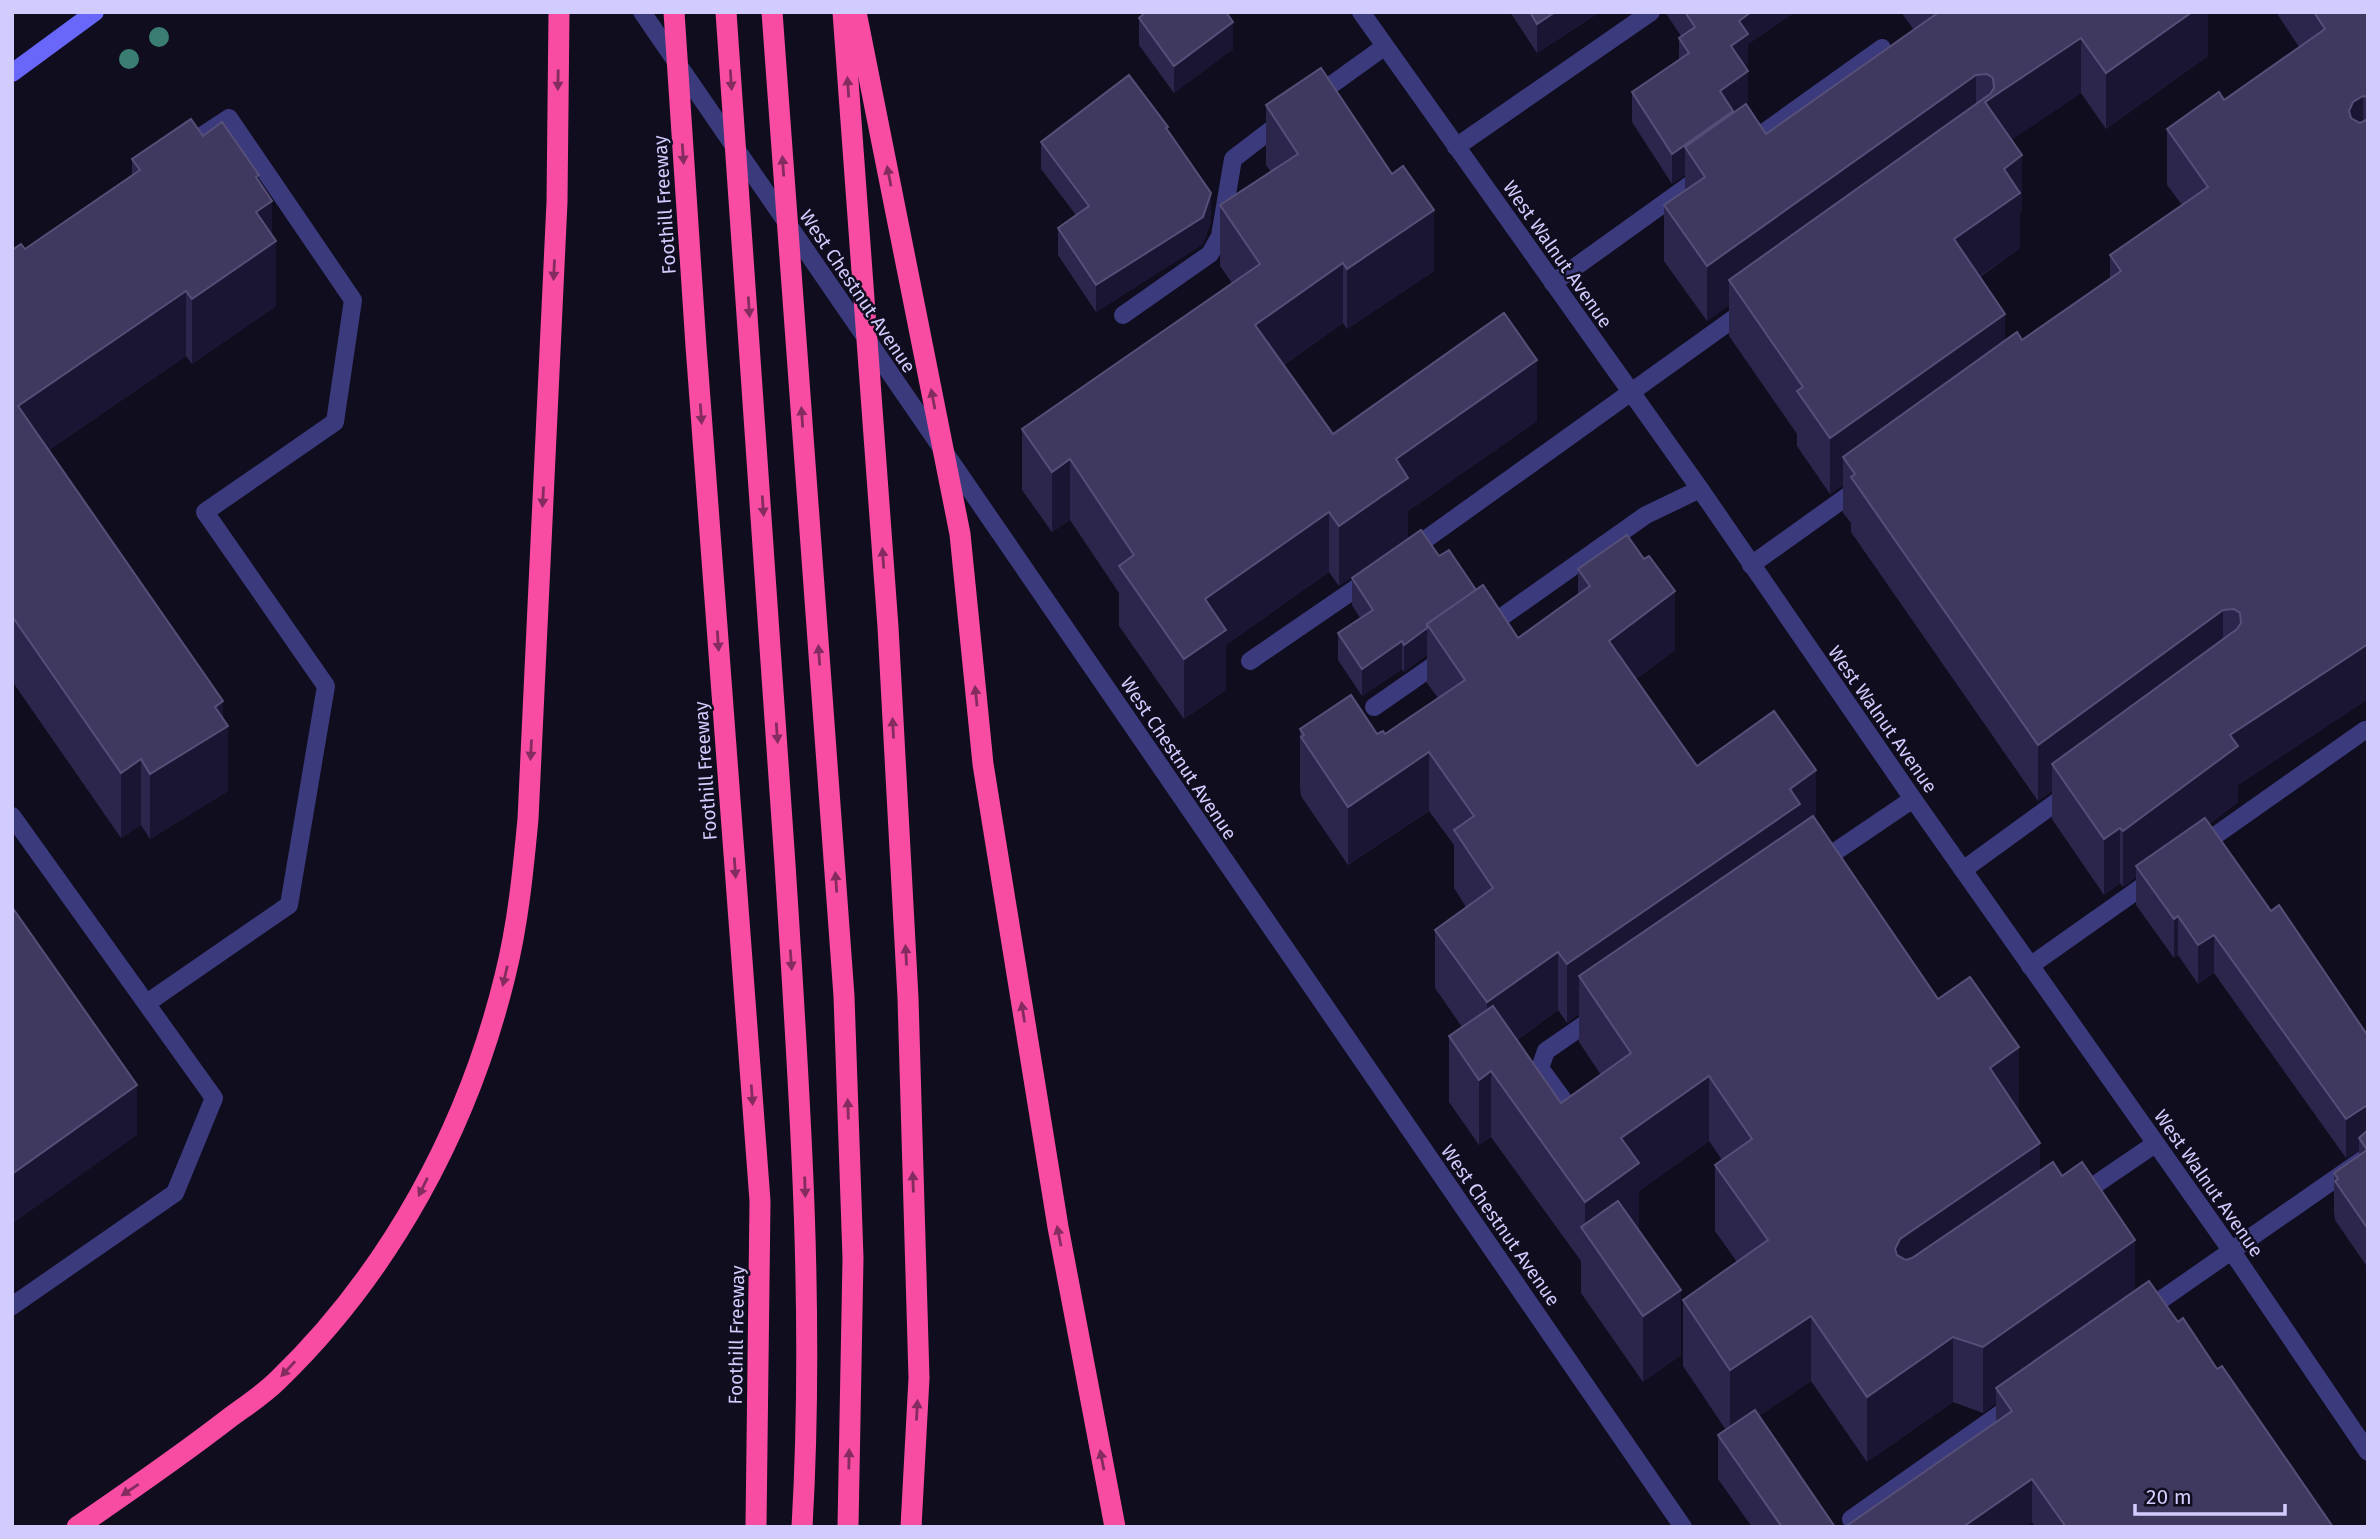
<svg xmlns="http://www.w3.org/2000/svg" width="2380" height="1539" font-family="'Fira Sans',sans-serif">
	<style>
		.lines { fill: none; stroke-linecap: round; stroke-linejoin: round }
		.lane { stroke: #3b3a7c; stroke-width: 18 }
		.street { stroke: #3b3a7c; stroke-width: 18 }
		.secondary { stroke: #6867f9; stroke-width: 18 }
		.highway { stroke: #f84ca2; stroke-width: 21 }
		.tree { fill: #3a7e73 }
		.wall { fill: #2d264c; fill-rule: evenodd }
		.shaded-wall { fill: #1a1532 }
		.building { fill: #3f385f; stroke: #564f78; stroke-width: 2 }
		.oneway { fill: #842c60 }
		.labels { text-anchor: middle; stroke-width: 5; stroke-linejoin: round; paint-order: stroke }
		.street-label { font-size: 19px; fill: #d1ccfd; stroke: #100d1f }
	</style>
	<rect width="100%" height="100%" fill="#100d1f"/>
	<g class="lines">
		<g class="lane">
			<path d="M 1313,98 L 1384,47"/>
			<path d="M 1745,146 L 1882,48"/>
			<path d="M 1456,147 L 1651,12"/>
			<path d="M 1553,283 L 1702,176"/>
			<path d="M 1123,315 L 1210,254 L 1220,236 L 1233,159 L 1285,119"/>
			<path d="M 1408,552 L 1747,309"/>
			<path d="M 1751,565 L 1863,485"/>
			<path d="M 1486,628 L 1646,515 L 1700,489"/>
			<path d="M 1250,661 L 1371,578"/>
			<path d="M 1374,707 L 1446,657"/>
			<path d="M 12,816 L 214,1098 L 175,1193 L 12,1306"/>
			<path d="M 2199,847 L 2365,730"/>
			<path d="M 1817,864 L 1913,799"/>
			<path d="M 1963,870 L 2069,793"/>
			<path d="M 2030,966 L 2153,879"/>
			<path d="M 147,1003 L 289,905 L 326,686 L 205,512 L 335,422 L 353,300 L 229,118 L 183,148"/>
			<path d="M 1567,1105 L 1540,1068 L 1546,1051 L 1598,1015"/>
			<path d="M 2077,1197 L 2155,1144"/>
			<path d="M 2142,1313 L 2368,1156"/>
			<path d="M 1851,1519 L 2014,1404"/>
		</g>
		<g class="street">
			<path d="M 642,12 L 1683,1527"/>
			<path d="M 1361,12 L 1700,489 L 1913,799 L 2231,1250 L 2368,1452"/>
		</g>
		<path class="secondary" d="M 12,73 L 95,12"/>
		<g class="highway">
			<path d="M 674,12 L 696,346 L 760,1201 L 756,1527"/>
			<path d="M 726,12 C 748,296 768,580 785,864 C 799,1085 815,1306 802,1527"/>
			<path d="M 772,12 L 844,996 L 853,1258 L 848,1527"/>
			<path d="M 843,12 L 888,627 L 908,998 L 919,1378 L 911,1527"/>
			<path d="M 856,12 L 960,534 L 983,764 L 1058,1227 L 1115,1527"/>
			<path d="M 77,1527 C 128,1492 179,1457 228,1419 C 244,1407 263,1395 278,1380 C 390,1272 468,1128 505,976 C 518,924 523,872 528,819 L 557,202 L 559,12"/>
		</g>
	</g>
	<g class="tree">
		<circle cx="159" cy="37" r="10"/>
		<circle cx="129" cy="59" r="10"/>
	</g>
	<g class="wall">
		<path d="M 1510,12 L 1600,12 L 1537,53 Z"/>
		<path d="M 1665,12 L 1795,12 L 1748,44 L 1748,64 L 1745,66 L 1748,101 L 1733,111 L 1733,113 L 1766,134 L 1914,30 L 1901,12 L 2208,12 L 2208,56 L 2106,129 L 2081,93 L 2011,140 L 2022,211 L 2020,212 L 2020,248 L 1980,277 L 2005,342 L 2022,340 L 2110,278 L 2110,255 L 2182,205 L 2167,185 L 2167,129 L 2224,100 L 2299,47 L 2276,12 L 2368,12 L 2368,699 L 2238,785 L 2238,802 L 2209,824 L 2271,911 L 2368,1036 L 2368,1268 L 2335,1220 L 2334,1212 L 2334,1173 L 2359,1156 L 2359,1150 L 2346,1158 L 2214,973 L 2198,984 L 2178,955 L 2174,958 L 2136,905 L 2136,877 L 2123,887 L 2120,883 L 2104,895 L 2052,819 L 2052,791 L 2038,801 L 1851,532 L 1851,523 L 1843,513 L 1843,485 L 1830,494 L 1797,446 L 1797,434 L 1729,336 L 1729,305 L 1707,321 L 1664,261 L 1664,205 L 1685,191 L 1685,175 L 1672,184 L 1632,122 L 1632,92 L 1679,60 L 1679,38 L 1681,36 Z"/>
		<path d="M 1139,18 L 1233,49 L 1174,93 L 1139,45 Z"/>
		<path d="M 1266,105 L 1434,271 L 1347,329 L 1343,323 L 1284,365 L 1333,434 L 1537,421 L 1408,511 L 1408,538 L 1339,586 L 1329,572 L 1226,645 L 1226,690 L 1184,719 L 1119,626 L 1119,593 L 1070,520 L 1052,532 L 1022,490 L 1022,429 L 1232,283 L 1220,266 L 1220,205 L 1271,172 L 1266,165 Z"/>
		<path d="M 1168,131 L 1211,221 L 1203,244 L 1096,312 L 1058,255 L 1058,228 L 1076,215 L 1041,169 L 1041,142 Z"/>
		<path d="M 203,136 L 259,181 L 272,235 L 276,306 L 192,364 L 186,356 L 49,450 L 223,718 L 228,791 L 150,839 L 141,825 L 121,838 L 12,681 L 12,250 L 25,249 L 132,175 L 132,159 Z"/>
		<path d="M 1439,556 L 1476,590 L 1518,638 L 1578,594 L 1578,569 L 1675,650 L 1636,679 L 1697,766 L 1816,819 L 1938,999 L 2019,1112 L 2040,1171 L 2135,1290 L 2178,1322 L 2217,1369 L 2333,1527 L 2035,1527 L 2032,1522 L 1996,1422 L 1996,1403 L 1983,1413 L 1953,1402 L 1867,1462 L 1811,1381 L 1759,1416 L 1835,1527 L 1752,1527 L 1718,1479 L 1718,1435 L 1726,1430 L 1683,1366 L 1683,1300 L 1737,1262 L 1715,1231 L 1715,1165 L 1722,1160 L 1709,1141 L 1639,1191 L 1639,1229 L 1638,1230 L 1681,1355 L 1643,1382 L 1581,1293 L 1581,1261 L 1491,1137 L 1479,1145 L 1449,1102 L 1449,1036 L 1462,1027 L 1435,988 L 1435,930 L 1466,907 L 1454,888 L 1454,845 L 1429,811 L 1348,865 L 1301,796 L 1300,788 L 1300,729 L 1385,734 L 1438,698 L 1427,683 L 1427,655 L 1404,672 L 1402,669 L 1362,696 L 1338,660 L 1338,633 L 1360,618 L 1352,605 L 1352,578 ZM 1558,1010 L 1567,1023 L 1579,1014 L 1579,1042 L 1601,1075 L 1561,1103 L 1517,1040 Z"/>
	</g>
	<g class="shaded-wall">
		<path d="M 1555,12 L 1600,12 L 1537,53 L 1537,24 Z"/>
		<path d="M 1751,12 L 1795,12 L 1748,44 L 1748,64 L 1731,76 L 1731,46 L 1739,21 Z"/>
		<path d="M 2192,12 L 2208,12 L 2208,56 L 2106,129 L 2106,73 Z"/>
		<path d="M 1233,22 L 1233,49 L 1174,93 L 1174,66 Z"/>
		<path d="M 2081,38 L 2081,93 L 1985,158 L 1985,102 Z"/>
		<path d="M 1748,71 L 1748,101 L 1733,111 L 1733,140 L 1685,147 L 1685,175 L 1672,184 L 1672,154 L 1720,91 Z"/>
		<path d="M 1976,75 L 1976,131 L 1729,280 L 1729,305 L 1707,321 L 1707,266 Z"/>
		<path d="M 2363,96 L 2363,152 L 2349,111 L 2353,102 Z"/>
		<path d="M 2022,155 L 2022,211 L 2020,212 L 2020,248 L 1954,294 L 1954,239 L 2004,169 Z"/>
		<path d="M 259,175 L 259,210 L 272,201 L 272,243 L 276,241 L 276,306 L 192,364 L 192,299 L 256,177 Z"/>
		<path d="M 1211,193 L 1211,221 L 1203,244 L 1096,312 L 1096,285 Z"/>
		<path d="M 1434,210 L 1434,271 L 1347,329 L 1347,269 Z"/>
		<path d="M 1343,263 L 1343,323 L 1255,385 L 1255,325 Z"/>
		<path d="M 186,291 L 186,356 L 18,471 L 18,406 Z"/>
		<path d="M 2005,314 L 2005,369 L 1843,457 L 1843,485 L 1830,494 L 1830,438 Z"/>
		<path d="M 1537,360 L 1537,421 L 1408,511 L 1408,538 L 1339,586 L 1339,526 L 1396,459 Z"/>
		<path d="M 1070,459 L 1070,520 L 1052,532 L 1052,472 Z"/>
		<path d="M 1329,512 L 1329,572 L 1226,645 L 1226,690 L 1184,719 L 1184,659 L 1205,599 Z"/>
		<path d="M 1675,591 L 1675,650 L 1609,699 L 1609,641 Z"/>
		<path d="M 2223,610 L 2223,666 L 2052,764 L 2052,791 L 2038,801 L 2038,745 Z"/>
		<path d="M 1427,628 L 1427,655 L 1404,672 L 1404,645 Z"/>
		<path d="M 1402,641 L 1402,669 L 1362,696 L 1362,669 Z"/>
		<path d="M 2368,644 L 2368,699 L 2238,785 L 2238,802 L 2141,873 L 2136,866 L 2136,877 L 2123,887 L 2123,831 L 2230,735 Z"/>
		<path d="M 223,701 L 223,729 L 228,726 L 228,791 L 150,839 L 150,774 L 215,707 Z"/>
		<path d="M 1429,752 L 1429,811 L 1348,865 L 1348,807 Z"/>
		<path d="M 141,759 L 141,825 L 121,838 L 121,773 Z"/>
		<path d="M 1816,770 L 1816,829 L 1579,976 L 1579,1014 L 1567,1023 L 1567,964 L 1790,789 Z"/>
		<path d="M 2120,828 L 2120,883 L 2104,895 L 2104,839 Z"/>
		<path d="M 2178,916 L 2178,955 L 2174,958 L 2174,919 Z"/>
		<path d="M 2214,935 L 2214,973 L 2198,984 L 2198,945 Z"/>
		<path d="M 1558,952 L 1558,1010 L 1487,1061 L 1487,1002 Z"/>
		<path d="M 2019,1047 L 2019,1113 L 1990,1068 Z"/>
		<path d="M 1491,1071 L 1491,1137 L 1479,1145 L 1479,1080 Z"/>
		<path d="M 1709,1076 L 1709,1141 L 1639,1191 L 1639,1229 L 1601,1256 L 1585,1233 L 1585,1202 L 1621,1138 Z"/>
		<path d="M 137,1085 L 137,1135 L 12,1224 L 12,1174 Z"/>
		<path d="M 2366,1106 L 2366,1145 L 2359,1138 L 2359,1150 L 2346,1158 L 2346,1119 Z"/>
		<path d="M 2040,1143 L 2040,1209 L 1900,1305 L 1895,1249 L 1900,1239 Z"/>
		<path d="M 2135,1240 L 2135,1306 L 1996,1388 L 1996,1403 L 1983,1413 L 1983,1347 Z"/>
		<path d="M 1681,1290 L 1681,1355 L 1643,1382 L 1643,1316 Z"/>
		<path d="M 1811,1316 L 1811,1381 L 1730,1436 L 1730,1370 Z"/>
		<path d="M 1953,1337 L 1953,1402 L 1867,1462 L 1867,1397 Z"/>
		<path d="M 2032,1479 L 2032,1522 L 2025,1527 L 1963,1527 Z"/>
	</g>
	<g class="building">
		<path d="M 1146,12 L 1226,12 L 1233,22 L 1174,66 L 1139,18 Z"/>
		<path d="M 1530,12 L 1555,12 L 1537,24 Z"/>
		<path d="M 1685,12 L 1751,12 L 1739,21 L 1748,34 L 1731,46 L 1748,71 L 1720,91 L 1733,111 L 1672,154 L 1632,92 L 1689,53 L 1679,38 L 1695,27 Z"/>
		<path d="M 1939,12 L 2192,12 L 2106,73 L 2081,38 L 1985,102 L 2022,155 L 2004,169 L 2020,193 L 1954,239 L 2005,314 L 1830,438 L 1797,391 L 1803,387 L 1729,280 L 1990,94 L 1994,88 L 1993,78 L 1987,74 L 1976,75 L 1707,266 L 1664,205 L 1705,177 L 1685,147 L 1746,104 L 1766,134 Z"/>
		<path d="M 2314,12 L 2368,12 L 2368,97 L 2363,96 L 2353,102 L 2349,111 L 2351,118 L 2360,123 L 2368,119 L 2368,644 L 2230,735 L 2238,746 L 2123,831 L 2120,828 L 2104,839 L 2052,764 L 2237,629 L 2241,623 L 2240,613 L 2234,609 L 2223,610 L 2038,745 L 1851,477 L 1855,474 L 1843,457 L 2017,332 L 2022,340 L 2121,271 L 2110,255 L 2208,187 L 2167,129 L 2219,92 L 2224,100 L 2325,29 Z"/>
		<path d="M 1321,68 L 1392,174 L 1403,166 L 1434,210 L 1347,269 L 1343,263 L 1255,325 L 1333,434 L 1504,313 L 1537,360 L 1396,459 L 1408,478 L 1339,526 L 1329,512 L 1205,599 L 1226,630 L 1184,659 L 1119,566 L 1134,555 L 1070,459 L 1052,472 L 1022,429 L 1260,264 L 1220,205 L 1298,154 L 1266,105 Z"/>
		<path d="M 1129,75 L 1168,127 L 1166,128 L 1211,193 L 1203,217 L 1096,285 L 1058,228 L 1089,206 L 1041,142 Z"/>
		<path d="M 191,119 L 203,136 L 222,122 L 259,175 L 256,177 L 272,201 L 256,212 L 276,241 L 192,299 L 186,291 L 18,406 L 223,701 L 215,707 L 228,726 L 150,774 L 141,759 L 121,773 L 12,616 L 12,250 L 21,244 L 25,249 L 140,170 L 132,159 Z"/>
		<path d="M 1421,530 L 1439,556 L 1449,550 L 1476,590 L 1427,624 L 1427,628 L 1404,645 L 1402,641 L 1362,669 L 1338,633 L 1373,610 L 1352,578 Z"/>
		<path d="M 1627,535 L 1644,559 L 1649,556 L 1675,591 L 1609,641 L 1697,766 L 1774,711 L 1816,770 L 1790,789 L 1800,804 L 1567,964 L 1558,952 L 1487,1002 L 1435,930 L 1493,888 L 1454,830 L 1474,816 L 1429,752 L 1348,807 L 1301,737 L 1304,735 L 1300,729 L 1351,695 L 1377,734 L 1383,731 L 1385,734 L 1465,680 L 1427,624 L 1483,585 L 1518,638 L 1590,586 L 1578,569 Z"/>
		<path d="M 1813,816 L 1938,999 L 1970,977 L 2019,1047 L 1990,1068 L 2040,1143 L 1900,1239 L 1895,1249 L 1897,1255 L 1906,1260 L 1912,1258 L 2053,1162 L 2062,1176 L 2082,1162 L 2135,1240 L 1983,1347 L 1953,1337 L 1867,1397 L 1811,1316 L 1730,1370 L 1683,1300 L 1768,1240 L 1715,1165 L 1752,1139 L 1709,1076 L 1621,1138 L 1639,1163 L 1585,1202 L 1491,1071 L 1479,1080 L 1449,1036 L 1493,1006 L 1561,1103 L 1631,1053 L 1579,976 Z"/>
		<path d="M 2205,818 L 2271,911 L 2279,905 L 2368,1036 L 2368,1107 L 2366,1106 L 2346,1119 L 2214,935 L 2198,945 L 2178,916 L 2174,919 L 2136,866 Z"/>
		<path d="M 12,907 L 137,1085 L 12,1174 Z"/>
		<path d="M 2368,1130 L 2368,1229 L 2335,1181 L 2338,1179 L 2334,1173 L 2367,1150 L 2359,1138 Z"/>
		<path d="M 1618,1201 L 1681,1290 L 1643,1316 L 1581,1227 Z"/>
		<path d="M 2149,1281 L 2178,1322 L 2183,1318 L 2217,1369 L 2222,1366 L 2333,1527 L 2066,1527 L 2032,1479 L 1963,1527 L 1845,1527 L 2012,1411 L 1996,1388 Z"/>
		<path d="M 1755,1410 L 1835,1527 L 1782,1527 L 1718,1435 Z"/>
	</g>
	<defs><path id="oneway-solid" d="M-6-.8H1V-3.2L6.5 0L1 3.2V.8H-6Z" transform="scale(1.75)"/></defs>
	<g class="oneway">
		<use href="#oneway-solid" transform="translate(558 80) rotate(91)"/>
		<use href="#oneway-solid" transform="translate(731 80) rotate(86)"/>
		<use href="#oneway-solid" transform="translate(848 87) rotate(-94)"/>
		<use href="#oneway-solid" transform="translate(683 154) rotate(86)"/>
		<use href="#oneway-solid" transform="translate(783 166) rotate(-94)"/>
		<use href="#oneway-solid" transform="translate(889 176) rotate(-101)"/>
		<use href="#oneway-solid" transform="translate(554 270) rotate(93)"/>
		<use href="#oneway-solid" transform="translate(749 307) rotate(86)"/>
		<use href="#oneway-solid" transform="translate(933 399) rotate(-101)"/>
		<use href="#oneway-solid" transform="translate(701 414) rotate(86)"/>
		<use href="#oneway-solid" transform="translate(802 417) rotate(-94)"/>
		<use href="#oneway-solid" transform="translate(543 497) rotate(93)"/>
		<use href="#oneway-solid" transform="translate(763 506) rotate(86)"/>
		<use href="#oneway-solid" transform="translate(883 558) rotate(-94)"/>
		<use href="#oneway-solid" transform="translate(718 641) rotate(86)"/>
		<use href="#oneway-solid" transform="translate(819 655) rotate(-94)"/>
		<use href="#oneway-solid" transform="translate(976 696) rotate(-96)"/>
		<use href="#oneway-solid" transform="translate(893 728) rotate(-93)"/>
		<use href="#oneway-solid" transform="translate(777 733) rotate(86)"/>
		<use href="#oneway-solid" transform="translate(531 750) rotate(93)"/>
		<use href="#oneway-solid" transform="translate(735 868) rotate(86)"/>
		<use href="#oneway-solid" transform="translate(836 882) rotate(-94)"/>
		<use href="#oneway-solid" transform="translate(906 955) rotate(-93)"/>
		<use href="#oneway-solid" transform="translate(791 960) rotate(86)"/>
		<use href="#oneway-solid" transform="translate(505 976) rotate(103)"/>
		<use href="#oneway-solid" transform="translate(1023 1012) rotate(-99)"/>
		<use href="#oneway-solid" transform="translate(752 1095) rotate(86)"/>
		<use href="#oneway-solid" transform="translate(848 1109) rotate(-92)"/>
		<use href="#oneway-solid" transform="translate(913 1182) rotate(-92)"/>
		<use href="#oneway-solid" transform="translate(423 1187) rotate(116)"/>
		<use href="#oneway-solid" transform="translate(805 1187) rotate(88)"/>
		<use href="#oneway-solid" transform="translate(1059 1236) rotate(-101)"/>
		<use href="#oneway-solid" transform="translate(288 1369) rotate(133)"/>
		<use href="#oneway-solid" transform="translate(917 1410) rotate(-87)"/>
		<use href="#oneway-solid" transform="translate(849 1459) rotate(-89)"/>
		<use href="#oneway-solid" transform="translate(1102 1460) rotate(-101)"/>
		<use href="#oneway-solid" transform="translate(130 1490) rotate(146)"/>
	</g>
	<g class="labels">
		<g class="street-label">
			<text transform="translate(664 205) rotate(-94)" y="7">Foothill Freeway</text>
			<text transform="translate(1558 254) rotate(55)" y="7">West Walnut Avenue</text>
			<text transform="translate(858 291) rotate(56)" y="7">West Chestnut Avenue</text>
			<text transform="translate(1883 719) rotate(55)" y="7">West Walnut Avenue</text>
			<text transform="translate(1179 758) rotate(56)" y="7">West Chestnut Avenue</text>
			<text transform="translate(705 771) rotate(-94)" y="7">Foothill Freeway</text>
			<text transform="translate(2209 1183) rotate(55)" y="7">West Walnut Avenue</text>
			<text transform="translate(1501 1225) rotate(55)" y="7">West Chestnut Avenue</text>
			<text transform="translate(736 1335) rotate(-89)" y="7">Foothill Freeway</text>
		</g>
	</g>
	<rect width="2380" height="1539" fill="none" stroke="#d1ccfd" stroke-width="28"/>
	<path d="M2135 1504v10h150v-10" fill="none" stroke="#d1ccfd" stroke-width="3.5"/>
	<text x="2146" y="1504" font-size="21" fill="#d1ccfd" stroke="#100d1f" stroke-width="5" paint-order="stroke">20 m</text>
</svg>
